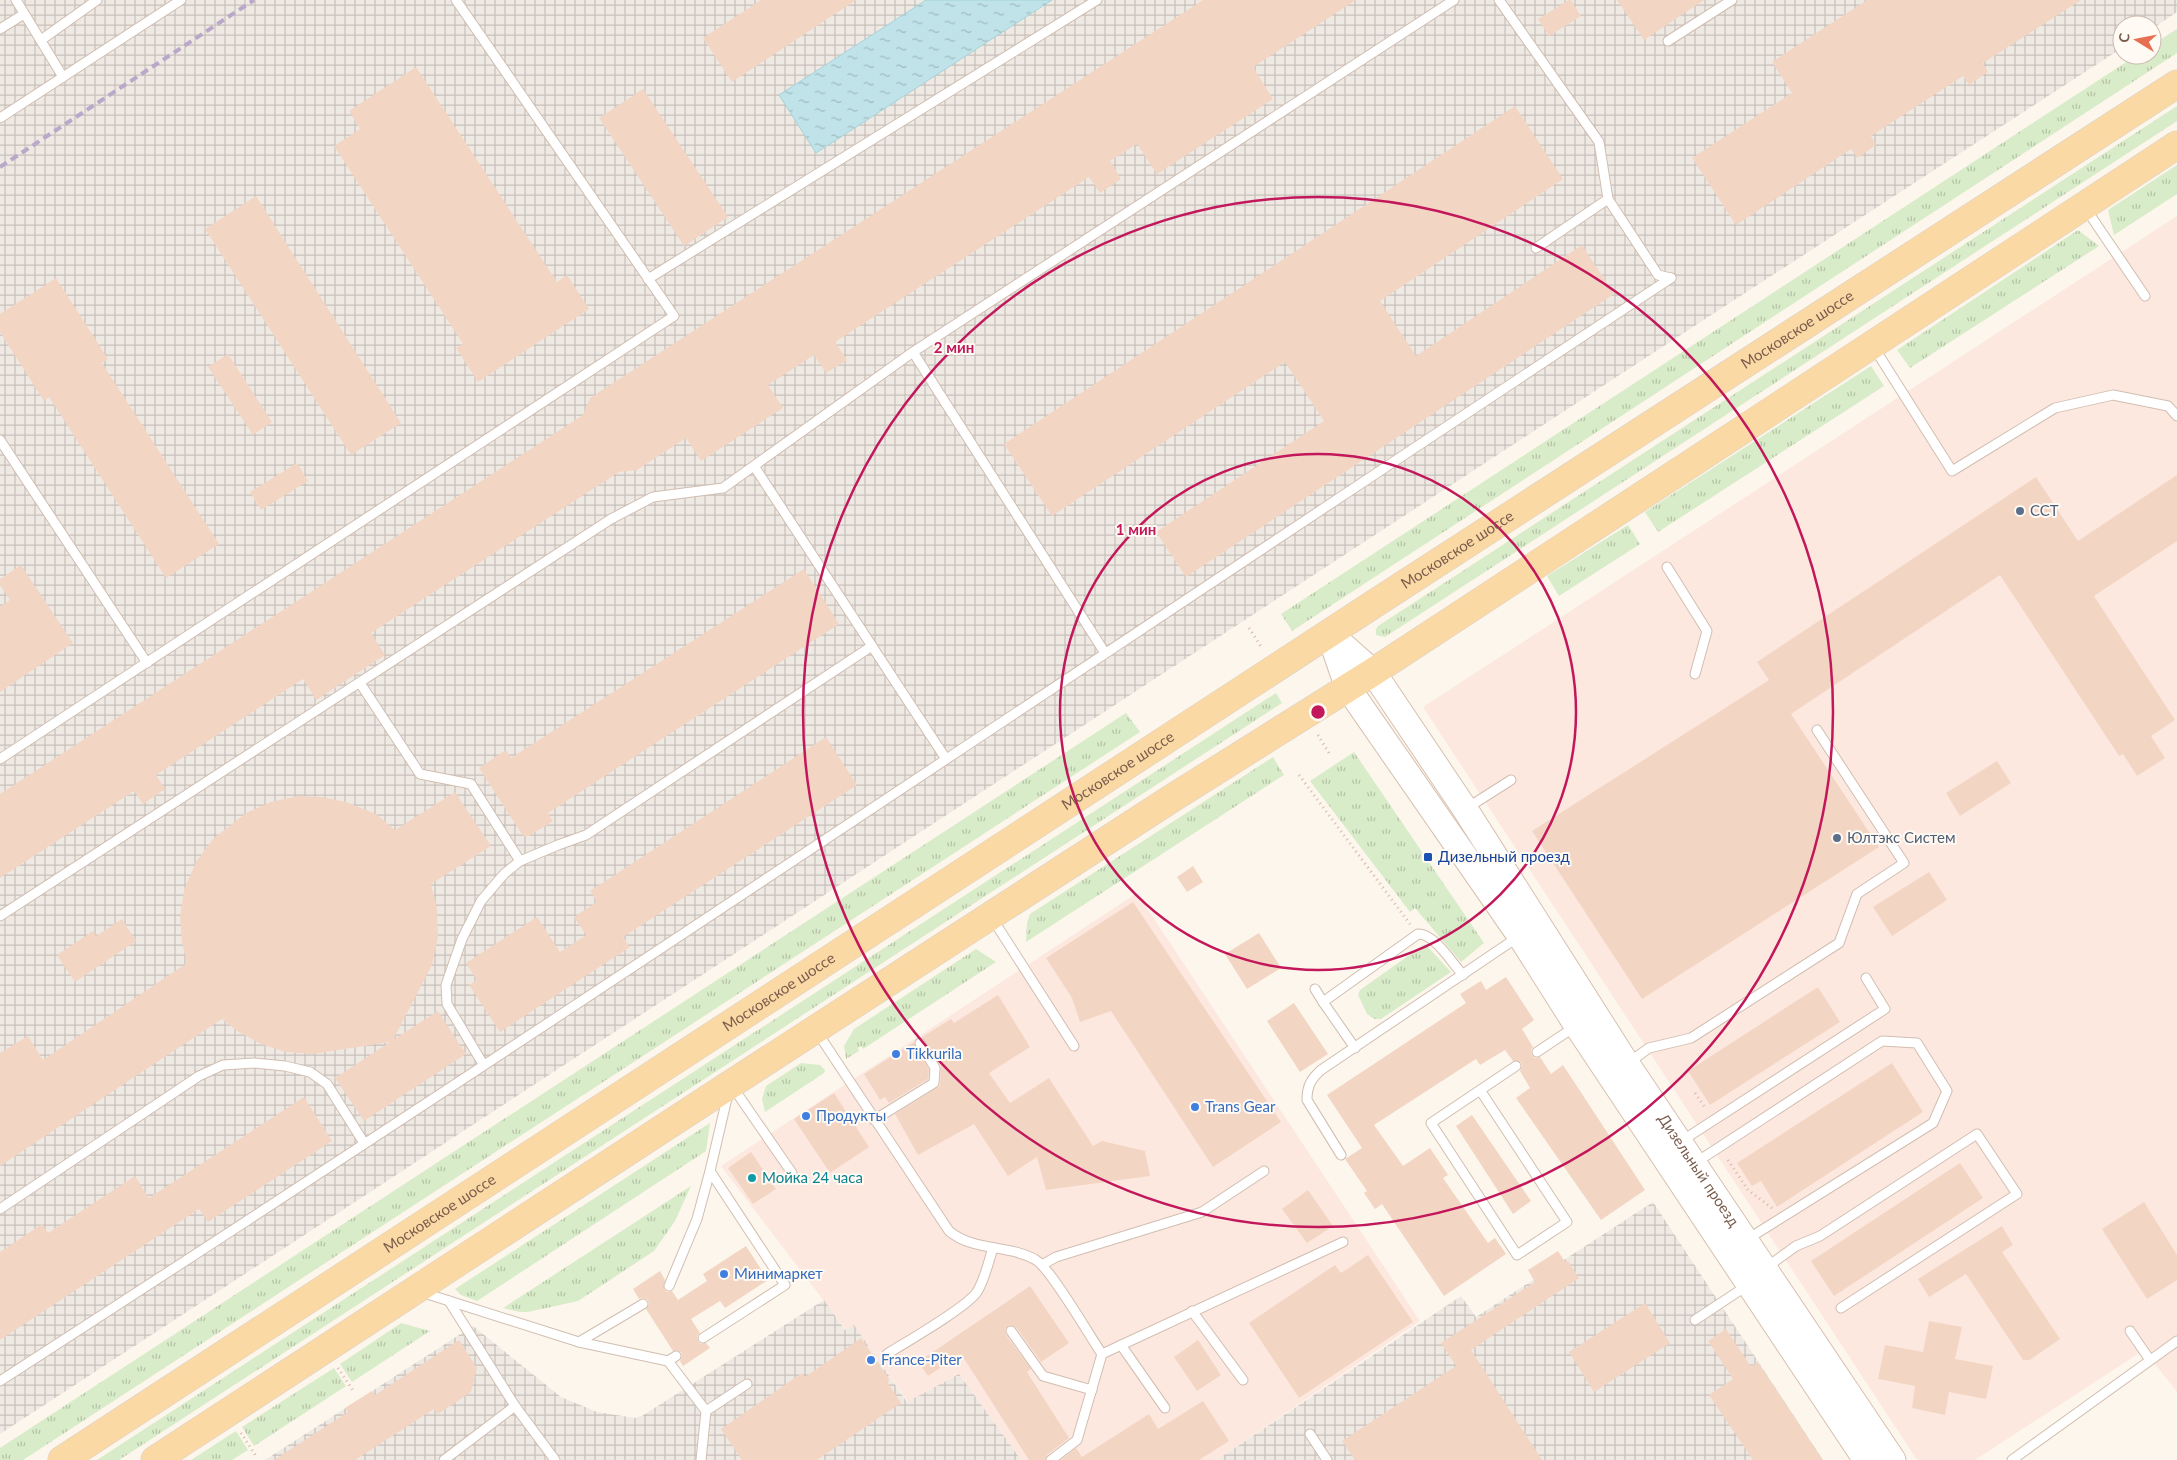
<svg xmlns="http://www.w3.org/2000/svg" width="2177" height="1460" font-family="Lato,sans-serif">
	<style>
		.commercial { fill: #fde8e0 }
		.industrial { fill: url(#industrial-grid) }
		.grass { fill: url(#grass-tufts) }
		.water { fill: url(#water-ripples); stroke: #a5d3da }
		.building { fill: #f3d5c3 }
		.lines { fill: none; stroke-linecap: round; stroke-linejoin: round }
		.lane-casing { stroke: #d1beb0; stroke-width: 11 }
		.secondary-casing { stroke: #d6c0b0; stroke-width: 27 }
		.primary-casing { stroke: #dad1cd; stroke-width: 29 }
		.path { stroke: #d9b8a5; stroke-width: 3; stroke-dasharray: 1 4; stroke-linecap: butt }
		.lane { stroke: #fff; stroke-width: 9 }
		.secondary { stroke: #fff; stroke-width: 25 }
		.primary { stroke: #fbd9a5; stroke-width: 28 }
		.rail { stroke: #b9a8c9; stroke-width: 4; stroke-dasharray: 8 5; stroke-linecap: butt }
		.ring { fill: none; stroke: #c2185b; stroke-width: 2.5 }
		.service-dot { fill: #5c6f8a; stroke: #fffaf3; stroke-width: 2 }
		.transit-dot { fill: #1a4fb4; stroke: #fffaf3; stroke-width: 2 }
		.shop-dot { fill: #3f7fe0; stroke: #fffaf3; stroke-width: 2 }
		.culture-dot { fill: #0f9aa8; stroke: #fffaf3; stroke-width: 2 }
		.labels { text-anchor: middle; stroke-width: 4; stroke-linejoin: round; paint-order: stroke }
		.street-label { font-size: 15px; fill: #7a5c4d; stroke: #fffaf3 }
		.service-label { font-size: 15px; fill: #4e5e75; stroke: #fffaf3; text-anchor: start }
		.transit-label { font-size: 15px; fill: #164399; stroke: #fffaf3; text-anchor: start }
		.shop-label { font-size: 15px; fill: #366cbe; stroke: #fffaf3; text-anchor: start }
		.culture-label { font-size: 15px; fill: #0d838f; stroke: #fffaf3; text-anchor: start }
		.centre { fill: #c2185b; stroke: #fffaf3; stroke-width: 2.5 }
		.ring-label { font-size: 15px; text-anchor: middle; font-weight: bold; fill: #c2185b; stroke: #fffaf3; stroke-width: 4; stroke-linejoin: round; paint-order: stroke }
	</style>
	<defs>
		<pattern id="industrial-grid" width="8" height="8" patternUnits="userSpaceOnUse" patternTransform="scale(1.25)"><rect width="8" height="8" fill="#efe9e4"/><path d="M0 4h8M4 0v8" fill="none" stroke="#c7c0bb"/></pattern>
		<pattern id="grass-tufts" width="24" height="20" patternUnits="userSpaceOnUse" patternTransform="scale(1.25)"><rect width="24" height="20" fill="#d8ecc9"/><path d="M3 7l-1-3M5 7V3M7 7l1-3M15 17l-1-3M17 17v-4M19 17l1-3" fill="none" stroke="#b4c2a5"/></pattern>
		<pattern id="water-ripples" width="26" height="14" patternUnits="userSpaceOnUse" patternTransform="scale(1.25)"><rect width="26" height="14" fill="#bfe3e8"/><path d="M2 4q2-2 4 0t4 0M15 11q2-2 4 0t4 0" fill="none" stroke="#a0bbbe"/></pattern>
	</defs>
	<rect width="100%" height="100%" fill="#fdf6ec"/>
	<g class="commercial">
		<path d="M 2177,216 L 2177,1392 L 2144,1350 L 1975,1460 L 1917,1460 L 1423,707 Z"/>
		<path d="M 1137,893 L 1420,1321 L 1217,1460 L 1021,1460 L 959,1374 L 908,1402 L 854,1326 L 846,1330 L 721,1166 Z"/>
	</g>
	<g class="industrial">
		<path d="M 0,0 L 2177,0 L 2177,12 L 2152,29 L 2152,25 L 2122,25 L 2122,48 L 1719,310 L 0,1434 Z"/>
		<path d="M 1653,1202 L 1823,1460 L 1217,1460 L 1461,1296 L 1476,1317 Z"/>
		<path d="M 824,1300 L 845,1330 L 854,1325 L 907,1402 L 959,1374 L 1021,1460 L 265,1460 L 473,1326 L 561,1397 L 597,1412 L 635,1418 L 642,1416 Z"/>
	</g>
	<g class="grass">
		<path d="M 2177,29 L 2177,53 L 1292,631 L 1281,614 L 2137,55 L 2152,55 L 2152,45 Z"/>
		<path d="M 2177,106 L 2177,121 L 1385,637 L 1376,635 L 1376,629 L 1378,626 Z"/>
		<path d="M 2177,165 L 2177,194 L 2114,235 L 2108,210 Z"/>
		<path d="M 2078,230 L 2099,246 L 1910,368 L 1897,350 Z"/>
		<path d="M 1871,366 L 1884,386 L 1658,532 L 1645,512 Z"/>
		<path d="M 1628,525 L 1640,544 L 1559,596 L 1547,576 Z"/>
		<path d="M 1276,693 L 1282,703 L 119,1460 L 97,1460 Z"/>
		<path d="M 1126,713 L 1140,732 L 23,1460 L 0,1460 L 0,1448 Z"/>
		<path d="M 1354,752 L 1484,943 L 1461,962 L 1415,908 L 1410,912 L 1310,781 Z"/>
		<path d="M 1273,757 L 1284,775 L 1026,942 L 1027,923 L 1030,914 Z"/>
		<path d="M 1425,944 L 1451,972 L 1381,1019 L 1375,1019 L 1367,1014 L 1358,995 L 1360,990 Z"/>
		<path d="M 976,949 L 996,962 L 863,1049 L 861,1046 L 858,1048 L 859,1051 L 846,1059 L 844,1046 L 854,1029 Z"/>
		<path d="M 801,1063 L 820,1065 L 825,1070 L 824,1073 L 765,1112 L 762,1099 L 766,1086 Z"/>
		<path d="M 710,1123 L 706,1151 L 477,1301 L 461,1295 L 455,1289 Z"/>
		<path d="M 691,1186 L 675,1221 L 654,1251 L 578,1301 L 528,1312 L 520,1312 L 503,1308 Z"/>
		<path d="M 401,1323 L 430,1331 L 352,1382 L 340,1364 Z"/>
		<path d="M 334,1368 L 346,1386 L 254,1446 L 242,1427 Z"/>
		<path d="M 236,1431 L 248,1450 L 232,1460 L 191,1460 Z"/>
	</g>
	<path class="water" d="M 926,0 L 1052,0 L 816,153 L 779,95 Z"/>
	<g class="building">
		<path d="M 761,0 L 856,0 L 732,82 L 703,38 Z"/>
		<path d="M 1203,0 L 1356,0 L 1253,67 L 1273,99 L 1157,174 L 1137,144 L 1110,161 L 1121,179 L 1100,193 L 1089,177 L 835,342 L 847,360 L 826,373 L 814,355 L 768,385 L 783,408 L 701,461 L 686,438 L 637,470 L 619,472 L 371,633 L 385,655 L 316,700 L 303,679 L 156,775 L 165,789 L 143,804 L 134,791 L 0,878 L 0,794 L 583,415 L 590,398 Z"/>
		<path d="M 1569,0 L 1571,0 L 1581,16 L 1549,36 L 1538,19 Z"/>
		<path d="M 1617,0 L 1704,0 L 1644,40 Z"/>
		<path d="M 1867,0 L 2081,0 L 1983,63 L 1988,72 L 1969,85 L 1963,76 L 1871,136 L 1876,145 L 1857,158 L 1851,149 L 1736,225 L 1692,158 L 1792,93 L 1772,62 Z"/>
		<path d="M 416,67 L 557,282 L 567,275 L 589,309 L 478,382 L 456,348 L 463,344 L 334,146 L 360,129 L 349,111 Z"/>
		<path d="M 643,89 L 728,217 L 684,246 L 599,118 Z"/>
		<path d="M 1515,106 L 1563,179 L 1380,301 L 1416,356 L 1582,245 L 1614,294 L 1186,577 L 1156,532 L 1324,421 L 1285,362 L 1052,516 L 1004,444 Z"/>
		<path d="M 256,196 L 401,423 L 351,455 L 205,229 Z"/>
		<path d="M 56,278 L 108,359 L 102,363 L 219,544 L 166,578 L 49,397 L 44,401 L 0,332 L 0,314 Z"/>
		<path d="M 228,354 L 272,422 L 253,435 L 208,367 Z"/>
		<path d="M 297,463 L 308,481 L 261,510 L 250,492 Z"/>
		<path d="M 2177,475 L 2177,541 L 2094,596 L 2175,720 L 2151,736 L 2165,758 L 2137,776 L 2123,754 L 2119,756 L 2000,575 L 1791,714 L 1879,847 L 1642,999 L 1532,831 L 1769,680 L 1757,662 L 2036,477 L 2078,541 Z"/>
		<path d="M 21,565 L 73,643 L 0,692 L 0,607 L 10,600 L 0,585 L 0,579 Z"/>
		<path d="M 804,569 L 839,624 L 548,813 L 553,821 L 529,836 L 523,836 L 479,768 L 506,750 L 511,758 Z"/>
		<path d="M 826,737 L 857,785 L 623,937 L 630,947 L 500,1032 L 469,985 L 477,980 L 466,963 L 537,917 L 560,952 L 586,935 L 574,917 L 597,902 L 590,891 Z"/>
		<path d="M 1997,761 L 2011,783 L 1960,816 L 1946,793 Z"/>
		<path d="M 455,792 L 491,846 L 431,884 L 437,909 L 438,937 L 432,965 L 393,1040 L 438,1011 L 466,1054 L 364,1121 L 335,1078 L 390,1042 L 313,1054 L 286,1052 L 261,1044 L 237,1031 L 222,1019 L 0,1166 L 0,1053 L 28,1036 L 43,1060 L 187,963 L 182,943 L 180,917 L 184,890 L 196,862 L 213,839 L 246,813 L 271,802 L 298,796 L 322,797 L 346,802 L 376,814 L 395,830 Z"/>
		<path d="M 1193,866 L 1203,882 L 1187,892 L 1177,877 Z"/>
		<path d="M 1929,872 L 1947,900 L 1892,936 L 1873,907 Z"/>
		<path d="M 1133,902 L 1281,1122 L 1213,1167 L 1111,1011 L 1080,1022 L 1072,998 L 1046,958 Z"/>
		<path d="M 122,919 L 136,941 L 75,982 L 57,955 L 93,931 L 96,936 Z"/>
		<path d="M 1259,933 L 1281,968 L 1247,989 L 1225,954 Z"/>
		<path d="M 1506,977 L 1534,1020 L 1522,1029 L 1533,1047 L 1531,1050 L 1532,1055 L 1535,1058 L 1540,1057 L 1551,1074 L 1563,1065 L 1645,1190 L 1601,1220 L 1516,1098 L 1530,1088 L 1520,1071 L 1522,1066 L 1521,1062 L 1513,1061 L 1505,1050 L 1480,1065 L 1476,1059 L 1374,1125 L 1403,1166 L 1430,1148 L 1448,1175 L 1443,1178 L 1488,1243 L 1495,1238 L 1506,1254 L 1444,1296 L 1382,1204 L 1375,1209 L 1364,1193 L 1367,1191 L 1345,1159 L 1362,1148 L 1327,1095 L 1466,1003 L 1460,994 L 1481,981 L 1486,990 Z"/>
		<path d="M 1818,987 L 1840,1022 L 1710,1105 L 1688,1071 Z"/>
		<path d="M 998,995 L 1030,1047 L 989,1073 L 1010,1103 L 1049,1078 L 1093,1146 L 1102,1141 L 1145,1151 L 1150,1176 L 1046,1190 L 1037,1157 L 1008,1176 L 974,1124 L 918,1155 L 895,1114 L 940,1086 L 941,1065 L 922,1037 L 951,1019 L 954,1023 Z"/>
		<path d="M 1294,1003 L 1328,1054 L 1300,1072 L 1267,1021 Z"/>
		<path d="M 914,1042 L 929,1070 L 928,1079 L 889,1103 L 885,1097 L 880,1100 L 864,1074 Z"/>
		<path d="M 1892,1063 L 1923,1112 L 1777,1207 L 1761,1181 L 1752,1186 L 1737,1163 Z"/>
		<path d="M 834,1093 L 869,1147 L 830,1173 L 794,1119 Z"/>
		<path d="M 304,1097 L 332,1141 L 208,1222 L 199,1209 L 0,1340 L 0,1252 L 42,1224 L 48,1233 L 135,1176 L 149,1198 Z"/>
		<path d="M 1472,1115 L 1531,1201 L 1513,1214 L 1456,1126 Z"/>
		<path d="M 751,1152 L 776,1189 L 753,1204 L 728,1168 Z"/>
		<path d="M 1960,1163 L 1983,1198 L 1834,1296 L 1811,1261 Z"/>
		<path d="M 1308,1190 L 1333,1226 L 1307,1243 L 1282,1209 Z"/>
		<path d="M 2144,1202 L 2177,1255 L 2177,1280 L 2147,1299 L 2102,1229 Z"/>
		<path d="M 2002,1226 L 2013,1245 L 2002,1252 L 2060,1339 L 2030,1360 L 2023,1360 L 1966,1274 L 1929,1297 L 1918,1279 Z"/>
		<path d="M 746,1246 L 768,1280 L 725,1308 L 720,1301 L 691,1319 L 700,1333 L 697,1336 L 698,1341 L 701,1344 L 706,1343 L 710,1348 L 683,1366 L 680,1361 L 682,1356 L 681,1352 L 673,1351 L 646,1309 L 649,1304 L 648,1300 L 643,1298 L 639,1299 L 633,1289 L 660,1271 L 665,1280 L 664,1289 L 667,1292 L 672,1291 L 678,1300 L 707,1281 L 703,1274 Z"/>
		<path d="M 1558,1251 L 1565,1262 L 1568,1261 L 1579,1278 L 1471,1350 L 1542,1460 L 1355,1460 L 1342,1441 L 1456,1366 L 1441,1343 L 1535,1282 L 1528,1270 Z"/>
		<path d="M 1368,1255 L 1413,1322 L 1299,1398 L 1249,1323 L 1335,1265 L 1341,1273 Z"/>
		<path d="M 1030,1286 L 1069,1343 L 1041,1362 L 1016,1327 L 1010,1325 L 1005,1329 L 1006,1335 L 1031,1369 L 1027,1372 L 1069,1438 L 1047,1455 L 1045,1460 L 1029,1460 L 961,1354 L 928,1376 L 918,1362 Z"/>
		<path d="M 1645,1303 L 1670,1343 L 1594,1392 L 1569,1352 Z"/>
		<path d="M 1929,1321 L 1962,1327 L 1955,1359 L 1993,1366 L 1986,1399 L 1949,1392 L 1945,1415 L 1912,1408 L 1915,1386 L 1878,1379 L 1885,1345 L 1923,1352 Z"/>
		<path d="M 1726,1329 L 1751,1367 L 1758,1362 L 1823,1460 L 1753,1460 L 1709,1395 L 1733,1379 L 1708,1341 Z"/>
		<path d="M 861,1338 L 889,1379 L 888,1383 L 901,1403 L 817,1460 L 742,1460 L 721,1429 L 802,1373 L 805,1377 Z"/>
		<path d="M 459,1340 L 477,1368 L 471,1392 L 438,1414 L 434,1409 L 355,1460 L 274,1460 L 348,1412 L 345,1408 L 372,1391 L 375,1395 Z"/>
		<path d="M 1198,1340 L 1221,1375 L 1197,1391 L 1174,1357 Z"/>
		<path d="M 1203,1401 L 1229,1441 L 1199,1460 L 1061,1460 L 1076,1448 L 1082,1457 L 1149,1414 L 1158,1429 Z"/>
	</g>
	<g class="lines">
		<defs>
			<g id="lane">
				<path d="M 16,0 L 63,77"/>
				<path d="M 1499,0 L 1599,142 L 1608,199 L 1658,275 L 1671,278"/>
				<path d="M 0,29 L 24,14"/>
				<path d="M 41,40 L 97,0"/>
				<path d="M 1668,41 L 1732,0"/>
				<path d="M 0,118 L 181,0"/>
				<path d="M 2086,209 L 2145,296"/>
				<path d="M 1536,248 L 1608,199"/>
				<path d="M 648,279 L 1097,0"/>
				<path d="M 1873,346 L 1952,471 L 2055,408 L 2113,395 L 2168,406 L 2177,416"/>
				<path d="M 913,352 L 1105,653"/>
				<path d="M 0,440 L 147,663"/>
				<path d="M 754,466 L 946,759"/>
				<path d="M 1667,567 L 1707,631 L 1695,674"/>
				<path d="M 360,683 L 420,774 L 471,784 L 520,861"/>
				<path d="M 0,759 L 674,316 L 456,0"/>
				<path d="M 1467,808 L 1511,780"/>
				<path d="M 0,916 L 611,519 L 653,497 L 723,488 L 913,352 L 1454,0"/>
				<path d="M 992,918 L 1074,1046"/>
				<path d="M 1315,989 L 1323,1002"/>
				<path d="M 817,1032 L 949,1231 C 974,1252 1009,1244 1036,1260 C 1051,1269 1089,1335 1102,1354 L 1077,1440 L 1051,1460"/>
				<path d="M 1355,1048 L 1323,1002 L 1418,934 C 1434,933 1452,963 1463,975"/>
				<path d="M 1537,1052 L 1576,1026"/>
				<path d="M 1628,1063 L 1649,1048 L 1691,1038 L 1839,943 L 1857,894 L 1904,863 L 1817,730"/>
				<path d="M 483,1064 L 447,1004 L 446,985 L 462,939 L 481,901 L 504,874 L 520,861 L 558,845 L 586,835 L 872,646"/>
				<path d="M 732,1086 L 792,1173"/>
				<path d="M 1480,1090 L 1567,1222 L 1517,1255 L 1431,1123 L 1516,1066"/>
				<path d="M 874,1120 L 934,1083 L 935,1068 L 920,1043"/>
				<path d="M 1680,1142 L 1885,1009 L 1866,978"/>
				<path d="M 1341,1155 L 1307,1100 C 1307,1086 1311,1079 1321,1070 L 1518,937"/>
				<path d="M 1695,1163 L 1882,1041 L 1917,1043 L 1947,1091 L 1933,1123 L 1746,1240"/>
				<path d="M 0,1209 L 199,1076 L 223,1065 L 254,1063 L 285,1066 L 310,1072 L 327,1084 L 364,1143"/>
				<path d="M 1042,1265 L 1056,1257 L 1202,1212 L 1264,1171"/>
				<path d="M 1767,1267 L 1796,1246 L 1820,1236 L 1977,1134 L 2017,1194 L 1841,1308"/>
				<path d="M 669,1286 L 697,1219 L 710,1171 L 728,1094"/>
				<path d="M 421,1292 L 579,1342 L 643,1304"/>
				<path d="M 449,1301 L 515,1406 L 555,1460"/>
				<path d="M 1192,1311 L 1243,1380"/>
				<path d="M 1695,1320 L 1748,1285"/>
				<path d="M 1011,1331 L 1043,1376 L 1092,1390"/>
				<path d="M 2130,1331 L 2150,1360"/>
				<path d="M 703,1338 L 785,1285 L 710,1171"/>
				<path d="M 579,1342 L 668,1361 L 676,1356"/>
				<path d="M 1121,1345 L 1165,1408"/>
				<path d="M 887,1354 C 906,1342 966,1308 977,1292 C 985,1279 988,1263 993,1248"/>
				<path d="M 1102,1354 L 1343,1242"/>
				<path d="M 668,1361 L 706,1411 L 747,1384"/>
				<path d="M 0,1381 C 561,1019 1114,646 1671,278"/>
				<path d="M 1310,1434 L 1327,1460"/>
				<path d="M 444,1460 L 515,1406"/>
				<path d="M 701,1460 L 706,1411"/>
				<path d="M 2012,1460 L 2177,1341"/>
			</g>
			<g id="secondary">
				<path id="s1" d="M 1329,633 L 1373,672 L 1465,809 L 1627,1064 L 1893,1460"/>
				<path d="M 1330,636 L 1348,688 L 1520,936 L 1577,1026 L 1866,1460"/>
			</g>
			<g id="primary">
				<path id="s2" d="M 62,1460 L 1377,602 L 2177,84"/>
				<path d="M 155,1460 L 731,1084 L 1174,797 L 1373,672 L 2177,145"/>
			</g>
		</defs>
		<use href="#lane" class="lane-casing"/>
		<use href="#secondary" class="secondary-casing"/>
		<use href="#primary" class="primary-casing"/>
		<g class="path">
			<path d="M 1249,628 L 1262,648"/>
			<path d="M 1318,735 L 1329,753"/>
			<path d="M 1299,775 L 1410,924"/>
			<path d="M 1695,1093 L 1706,1109"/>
			<path d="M 1728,1160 L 1748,1190 L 1772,1208"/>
			<path d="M 338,1368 L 354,1392"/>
			<path d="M 241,1433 L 256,1456"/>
		</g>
		<use href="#lane" class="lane"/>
		<use href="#secondary" class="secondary"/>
		<use href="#primary" class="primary"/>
		<path class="rail" d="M 0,167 L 254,0"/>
	</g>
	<g class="ring">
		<circle cx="1318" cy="712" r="258"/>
		<circle cx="1318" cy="712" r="515"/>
	</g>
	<g class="service-dot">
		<circle cx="2020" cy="511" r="5"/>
		<circle cx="1837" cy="838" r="5"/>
	</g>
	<rect class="transit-dot" x="1423" y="852" width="10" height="10" rx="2.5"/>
	<g class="shop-dot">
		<circle cx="896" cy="1054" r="5"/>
		<circle cx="1195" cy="1107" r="5"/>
		<circle cx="806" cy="1116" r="5"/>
		<circle cx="724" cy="1274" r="5"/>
		<circle cx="871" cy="1360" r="5"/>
	</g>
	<circle class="culture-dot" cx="752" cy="1178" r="5"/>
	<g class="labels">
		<g class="street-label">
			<text dy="5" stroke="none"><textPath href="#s2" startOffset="2071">Московское шоссе</textPath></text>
			<text dy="5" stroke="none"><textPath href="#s2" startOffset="1666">Московское шоссе</textPath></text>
			<text dy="5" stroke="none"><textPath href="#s2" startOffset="1261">Московское шоссе</textPath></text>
			<text dy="5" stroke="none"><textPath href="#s2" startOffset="856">Московское шоссе</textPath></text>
			<text dy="5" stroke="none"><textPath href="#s1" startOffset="654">Дизельный проезд</textPath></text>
			<text dy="5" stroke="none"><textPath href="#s2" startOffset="451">Московское шоссе</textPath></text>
		</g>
		<g class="service-label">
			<text x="2030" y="516">ССТ</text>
			<text x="1847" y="843">Юлтэкс Систем</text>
		</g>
		<g class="transit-label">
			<text x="1438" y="862">Дизельный проезд</text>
		</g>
		<g class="shop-label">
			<text x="906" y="1059">Tikkurila</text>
			<text x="1205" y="1112">Trans Gear</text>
			<text x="816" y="1121">Продукты</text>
			<text x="734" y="1279">Минимаркет</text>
			<text x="881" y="1365">France-Piter</text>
		</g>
		<g class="culture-label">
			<text x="762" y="1183">Мойка 24 часа</text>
		</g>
	</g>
	<circle cx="1318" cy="712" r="8" class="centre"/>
	<g class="ring-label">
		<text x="954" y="353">2 мин</text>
		<text x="1136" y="535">1 мин</text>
	</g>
	<g transform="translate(2137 40) rotate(280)"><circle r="24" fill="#fffaf3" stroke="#cabbb1"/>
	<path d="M0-4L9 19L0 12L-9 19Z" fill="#e76f51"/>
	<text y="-8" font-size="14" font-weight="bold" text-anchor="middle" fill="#7a5c4d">С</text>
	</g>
</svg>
